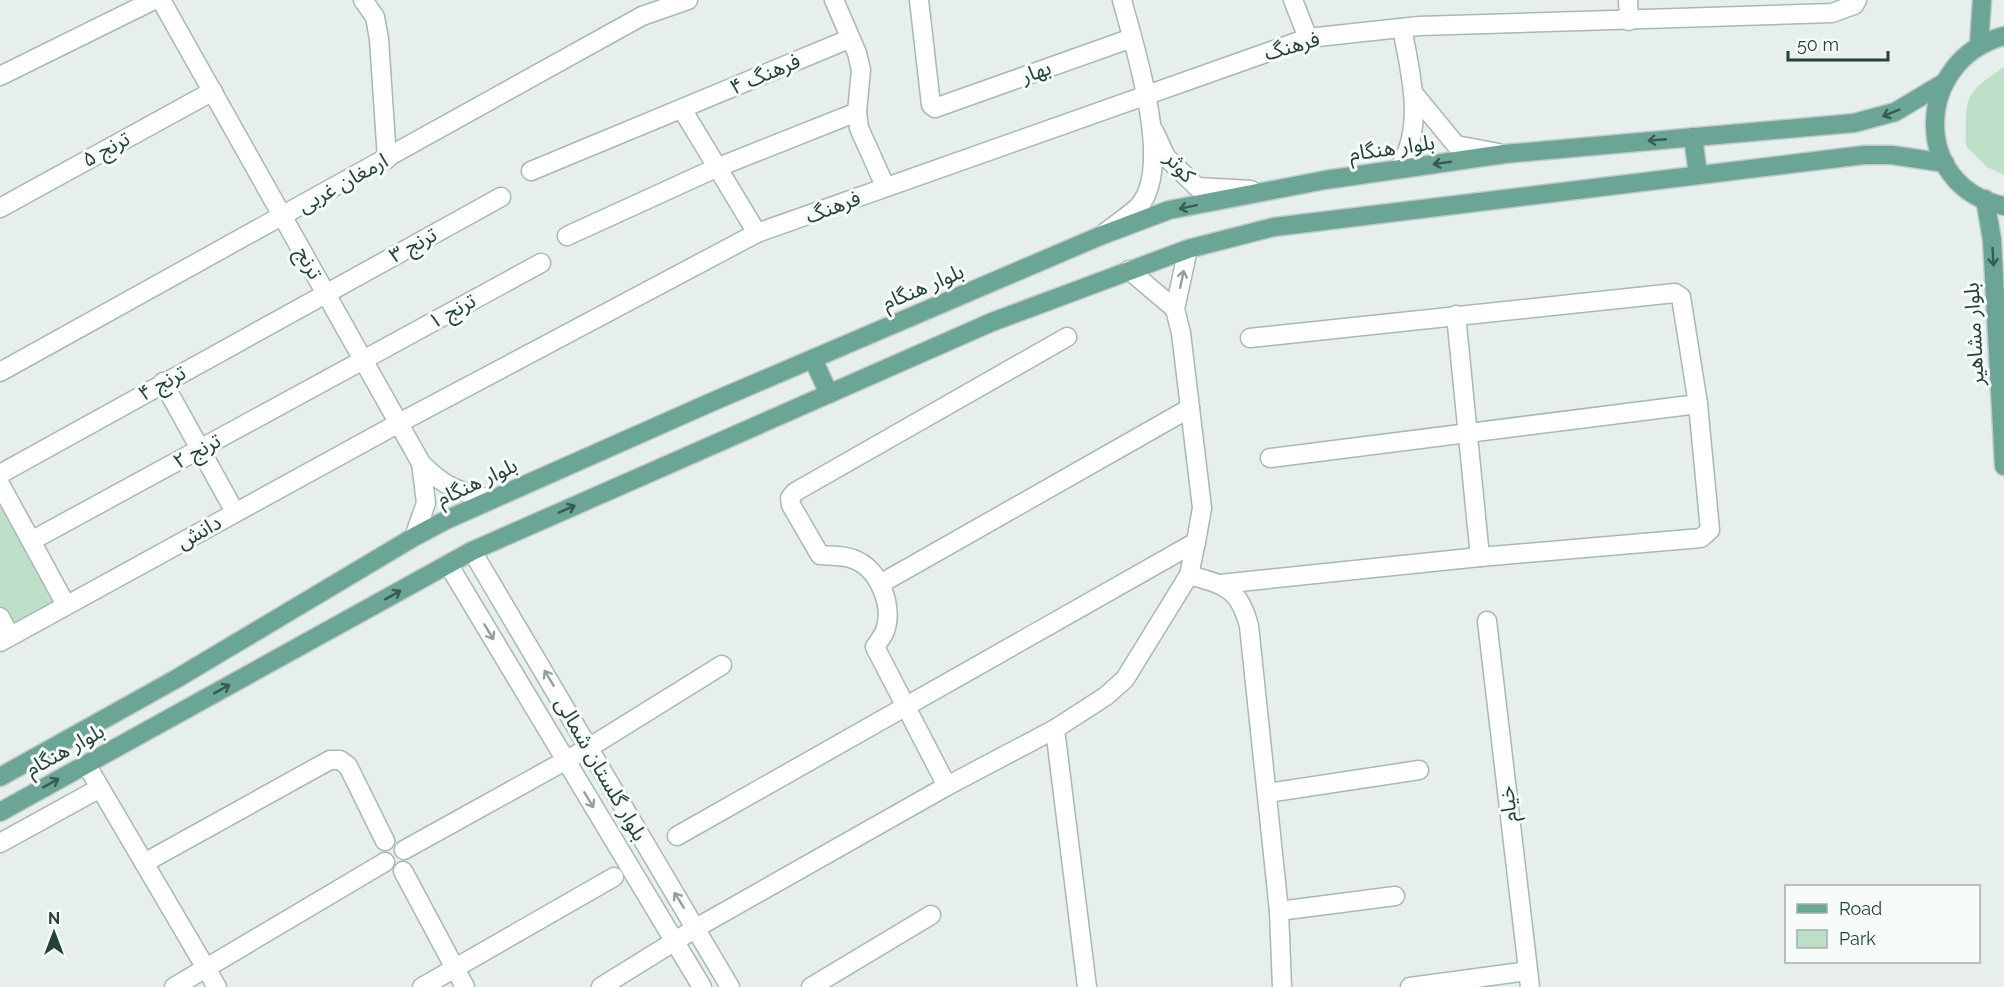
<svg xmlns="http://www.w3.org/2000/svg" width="2004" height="987" font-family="Raleway,'Noto Sans Arabic',sans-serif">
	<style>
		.green { fill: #bfe0c8 }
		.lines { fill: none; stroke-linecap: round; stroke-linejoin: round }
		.minor-casing { stroke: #a8b8b2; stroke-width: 21 }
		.major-casing { stroke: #c2cac8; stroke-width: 21 }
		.minor { stroke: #fff; stroke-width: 18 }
		.major { stroke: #6aa596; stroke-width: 18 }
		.oneway { stroke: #365b51 }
		.oneway2 { stroke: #92a09c }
		.labels { text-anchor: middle; stroke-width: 6; stroke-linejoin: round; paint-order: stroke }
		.street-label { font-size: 21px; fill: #24423a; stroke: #f7fbf9 }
	</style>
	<rect width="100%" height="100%" fill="#e6efeb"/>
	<g class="green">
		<path d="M 2004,67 L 2004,175 L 1987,167 L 1966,146 C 1966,97 1962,95 2004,67 Z"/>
		<path d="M 0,481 L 63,604 L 17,632 L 0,606 Z"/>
	</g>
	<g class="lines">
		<defs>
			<g id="minor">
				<path d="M 161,0 L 421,463 C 445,488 458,491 491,499"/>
				<path d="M 363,0 L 375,17 L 379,39 L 387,159"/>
				<path d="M 834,0 L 857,53 L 861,70 L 857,112 L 859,128 L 885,186"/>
				<path d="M 919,0 L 931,105 L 935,108 L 1132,38"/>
				<path d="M 1293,0 L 1308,38"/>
				<path d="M 1628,0 L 1629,21"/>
				<path d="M 0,76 L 154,0"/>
				<path d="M 1414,94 L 1456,145 L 1499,153"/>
				<path d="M 682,109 L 757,233"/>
				<path d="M 1154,131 L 1166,157 L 1197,187 L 1251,190"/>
				<path d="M 1399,169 C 1425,125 1411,76 1402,28"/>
				<path d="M 531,171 L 849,39"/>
				<path d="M 0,208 L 213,91"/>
				<path d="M 1106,232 C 1117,223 1130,215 1139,206 C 1174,166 1134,46 1122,0"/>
				<path d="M 567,236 L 716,168 L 857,112"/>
				<path d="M 1129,270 L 1175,309"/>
				<path d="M 1456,315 L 1480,557"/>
				<path d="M 0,372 L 642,16 L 688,0"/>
				<path d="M 163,382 L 235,512"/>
				<path d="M 1270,458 L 1698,404"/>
				<path d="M 0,474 L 501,197"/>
				<path d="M 0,484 L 66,605"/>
				<path d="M 414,537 L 426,503 L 421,463"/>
				<path d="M 31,541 L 541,263"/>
				<path d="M 472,551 L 730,987"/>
				<path d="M 448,564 L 702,987"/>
				<path d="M 1189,575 C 1224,585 1239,587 1249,626 L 1279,911 L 1282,987"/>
				<path d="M 880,584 L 1190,408"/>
				<path d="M 1220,584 L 1480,557 L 1701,538 L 1710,530 L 1698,404 L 1681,297 L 1675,293 L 1250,338"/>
				<path d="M 0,617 L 10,636"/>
				<path d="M 1487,621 L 1530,987"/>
				<path d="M 0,642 L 399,423 L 757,233 L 1308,38 L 1419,26 L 1832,13 L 1854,5 L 1857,0"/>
				<path d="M 1055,729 L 1087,987"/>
				<path d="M 86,764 L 217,987"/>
				<path d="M 947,786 L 875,647 C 878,642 883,636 885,631 C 894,606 879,568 853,559 C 843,555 830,556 820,555 L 791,505 L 790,498 L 795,492 L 1067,337"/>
				<path d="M 1267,793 L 1419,770"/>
				<path d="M 677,836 L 1196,542"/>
				<path d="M 0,843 L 100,788"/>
				<path d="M 404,850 L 590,747 L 722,665"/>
				<path d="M 144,863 L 330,760 L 340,760 L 348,766 L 385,841"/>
				<path d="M 403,871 L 465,987"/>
				<path d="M 1279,911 L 1395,896"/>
				<path d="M 174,987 L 385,862"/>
				<path d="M 422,987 L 614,877"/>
				<path d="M 601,987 L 696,928 L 947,786 L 1055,729 L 1106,696 L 1125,679 L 1189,575 L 1196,542 L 1202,508 L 1181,333 L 1175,309 L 1188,249"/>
				<path d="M 811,987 L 931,915"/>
				<path d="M 1410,987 L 1528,971"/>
			</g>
			<g id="major">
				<path d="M 2004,36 C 1914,60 1910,187 2004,206"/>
				<path d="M 1979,45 L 1982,0"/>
				<path d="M 1693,137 L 1698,174"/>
				<path d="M 1985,199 L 1992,240 L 2004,466"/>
				<path d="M 813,359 L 829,394"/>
				<path d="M 0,777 L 176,679 L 414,537 L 446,520 L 714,401 L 1100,236 L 1169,210 L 1325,180 L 1504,154 L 1854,123 L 1895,112 L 1942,84"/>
				<path d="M 0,812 L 472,551 L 992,322 L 1188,249 L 1274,227 L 1864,155 L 1892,155 L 1945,163"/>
			</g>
		</defs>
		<use href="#minor" class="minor-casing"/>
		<use href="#major" class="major-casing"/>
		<use href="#minor" class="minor"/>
		<use href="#major" class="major"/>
	</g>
	<defs><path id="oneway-shaft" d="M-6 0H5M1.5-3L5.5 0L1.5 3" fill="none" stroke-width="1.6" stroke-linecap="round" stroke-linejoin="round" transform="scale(1.5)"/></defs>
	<g class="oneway">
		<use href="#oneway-shaft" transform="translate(1891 113) rotate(158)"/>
		<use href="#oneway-shaft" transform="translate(1657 140) rotate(175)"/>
		<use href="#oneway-shaft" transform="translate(1442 163) rotate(172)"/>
		<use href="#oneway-shaft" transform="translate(1188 207) rotate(168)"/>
		<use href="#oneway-shaft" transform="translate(1993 257) rotate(87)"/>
		<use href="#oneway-shaft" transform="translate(567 509) rotate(-24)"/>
		<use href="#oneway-shaft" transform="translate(393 595) rotate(-29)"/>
		<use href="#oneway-shaft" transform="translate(222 689) rotate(-29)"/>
		<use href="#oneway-shaft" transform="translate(51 783) rotate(-29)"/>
	</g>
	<g class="oneway2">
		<use href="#oneway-shaft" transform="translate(1182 279) rotate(-78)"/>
		<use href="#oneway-shaft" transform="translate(489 632) rotate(59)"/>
		<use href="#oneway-shaft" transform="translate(549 678) rotate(-121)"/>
		<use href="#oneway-shaft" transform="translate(589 800) rotate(59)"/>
		<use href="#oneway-shaft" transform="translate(679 900) rotate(-122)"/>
	</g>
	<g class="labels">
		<g class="street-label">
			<text transform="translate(1292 46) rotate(-16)" y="7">فرهنگ</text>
			<text transform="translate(1036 72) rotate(-20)" y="7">بهار</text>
			<text transform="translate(765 74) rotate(-23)" y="7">فرهنگ ۴</text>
			<text transform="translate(1392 148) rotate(-8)" y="7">بلوار هنگام</text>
			<text transform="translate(106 149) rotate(-29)" y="7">ترنج ۵</text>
			<text transform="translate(1180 167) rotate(48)" y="7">کوثر</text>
			<text transform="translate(343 183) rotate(-29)" y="7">ارمغان غربی</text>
			<text transform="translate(833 207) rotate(-21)" y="7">فرهنگ</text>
			<text transform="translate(413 245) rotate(-29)" y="7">ترنج ۳</text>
			<text transform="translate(309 263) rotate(61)" y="7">ترنج</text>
			<text transform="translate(923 287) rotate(-23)" y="7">بلوار هنگام</text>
			<text transform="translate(452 311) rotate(-29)" y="7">ترنج ۱</text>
			<text transform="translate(1974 334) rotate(-93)" y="7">بلوار مشاهیر</text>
			<text transform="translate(162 383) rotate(-29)" y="7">ترنج ۴</text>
			<text transform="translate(197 451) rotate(-29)" y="7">ترنج ۲</text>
			<text transform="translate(477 482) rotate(-25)" y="7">بلوار هنگام</text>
			<text transform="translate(199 532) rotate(-29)" y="7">دانش</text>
			<text transform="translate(65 750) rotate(-29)" y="7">بلوار هنگام</text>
			<text transform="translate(601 769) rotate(60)" y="7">بلوار گلستان شمالی</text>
			<text transform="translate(1508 804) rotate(-97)" y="7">خیام</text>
		</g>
	</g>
	<rect x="1785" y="885" width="195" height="78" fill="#f7fbf9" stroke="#a3b1ad" stroke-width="1.5"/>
	<rect x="1797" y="904" width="30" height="9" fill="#6aa596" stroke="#a3b1ad" stroke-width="1.5"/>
	<text x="1839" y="915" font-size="18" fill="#24423a">Road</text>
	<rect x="1797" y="930" width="30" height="18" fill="#bfe0c8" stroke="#a3b1ad" stroke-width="1.5"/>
	<text x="1839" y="945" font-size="18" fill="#24423a">Park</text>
	<g transform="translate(54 933)" stroke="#f7fbf9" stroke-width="4.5" paint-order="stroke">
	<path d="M0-4.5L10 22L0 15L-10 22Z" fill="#24423a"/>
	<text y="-9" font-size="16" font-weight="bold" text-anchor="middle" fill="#24423a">N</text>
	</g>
	<path d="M1788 51v9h100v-9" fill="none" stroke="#24423a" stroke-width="3"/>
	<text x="1797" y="51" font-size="18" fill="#24423a" stroke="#f7fbf9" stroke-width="4.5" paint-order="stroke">50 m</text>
</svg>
